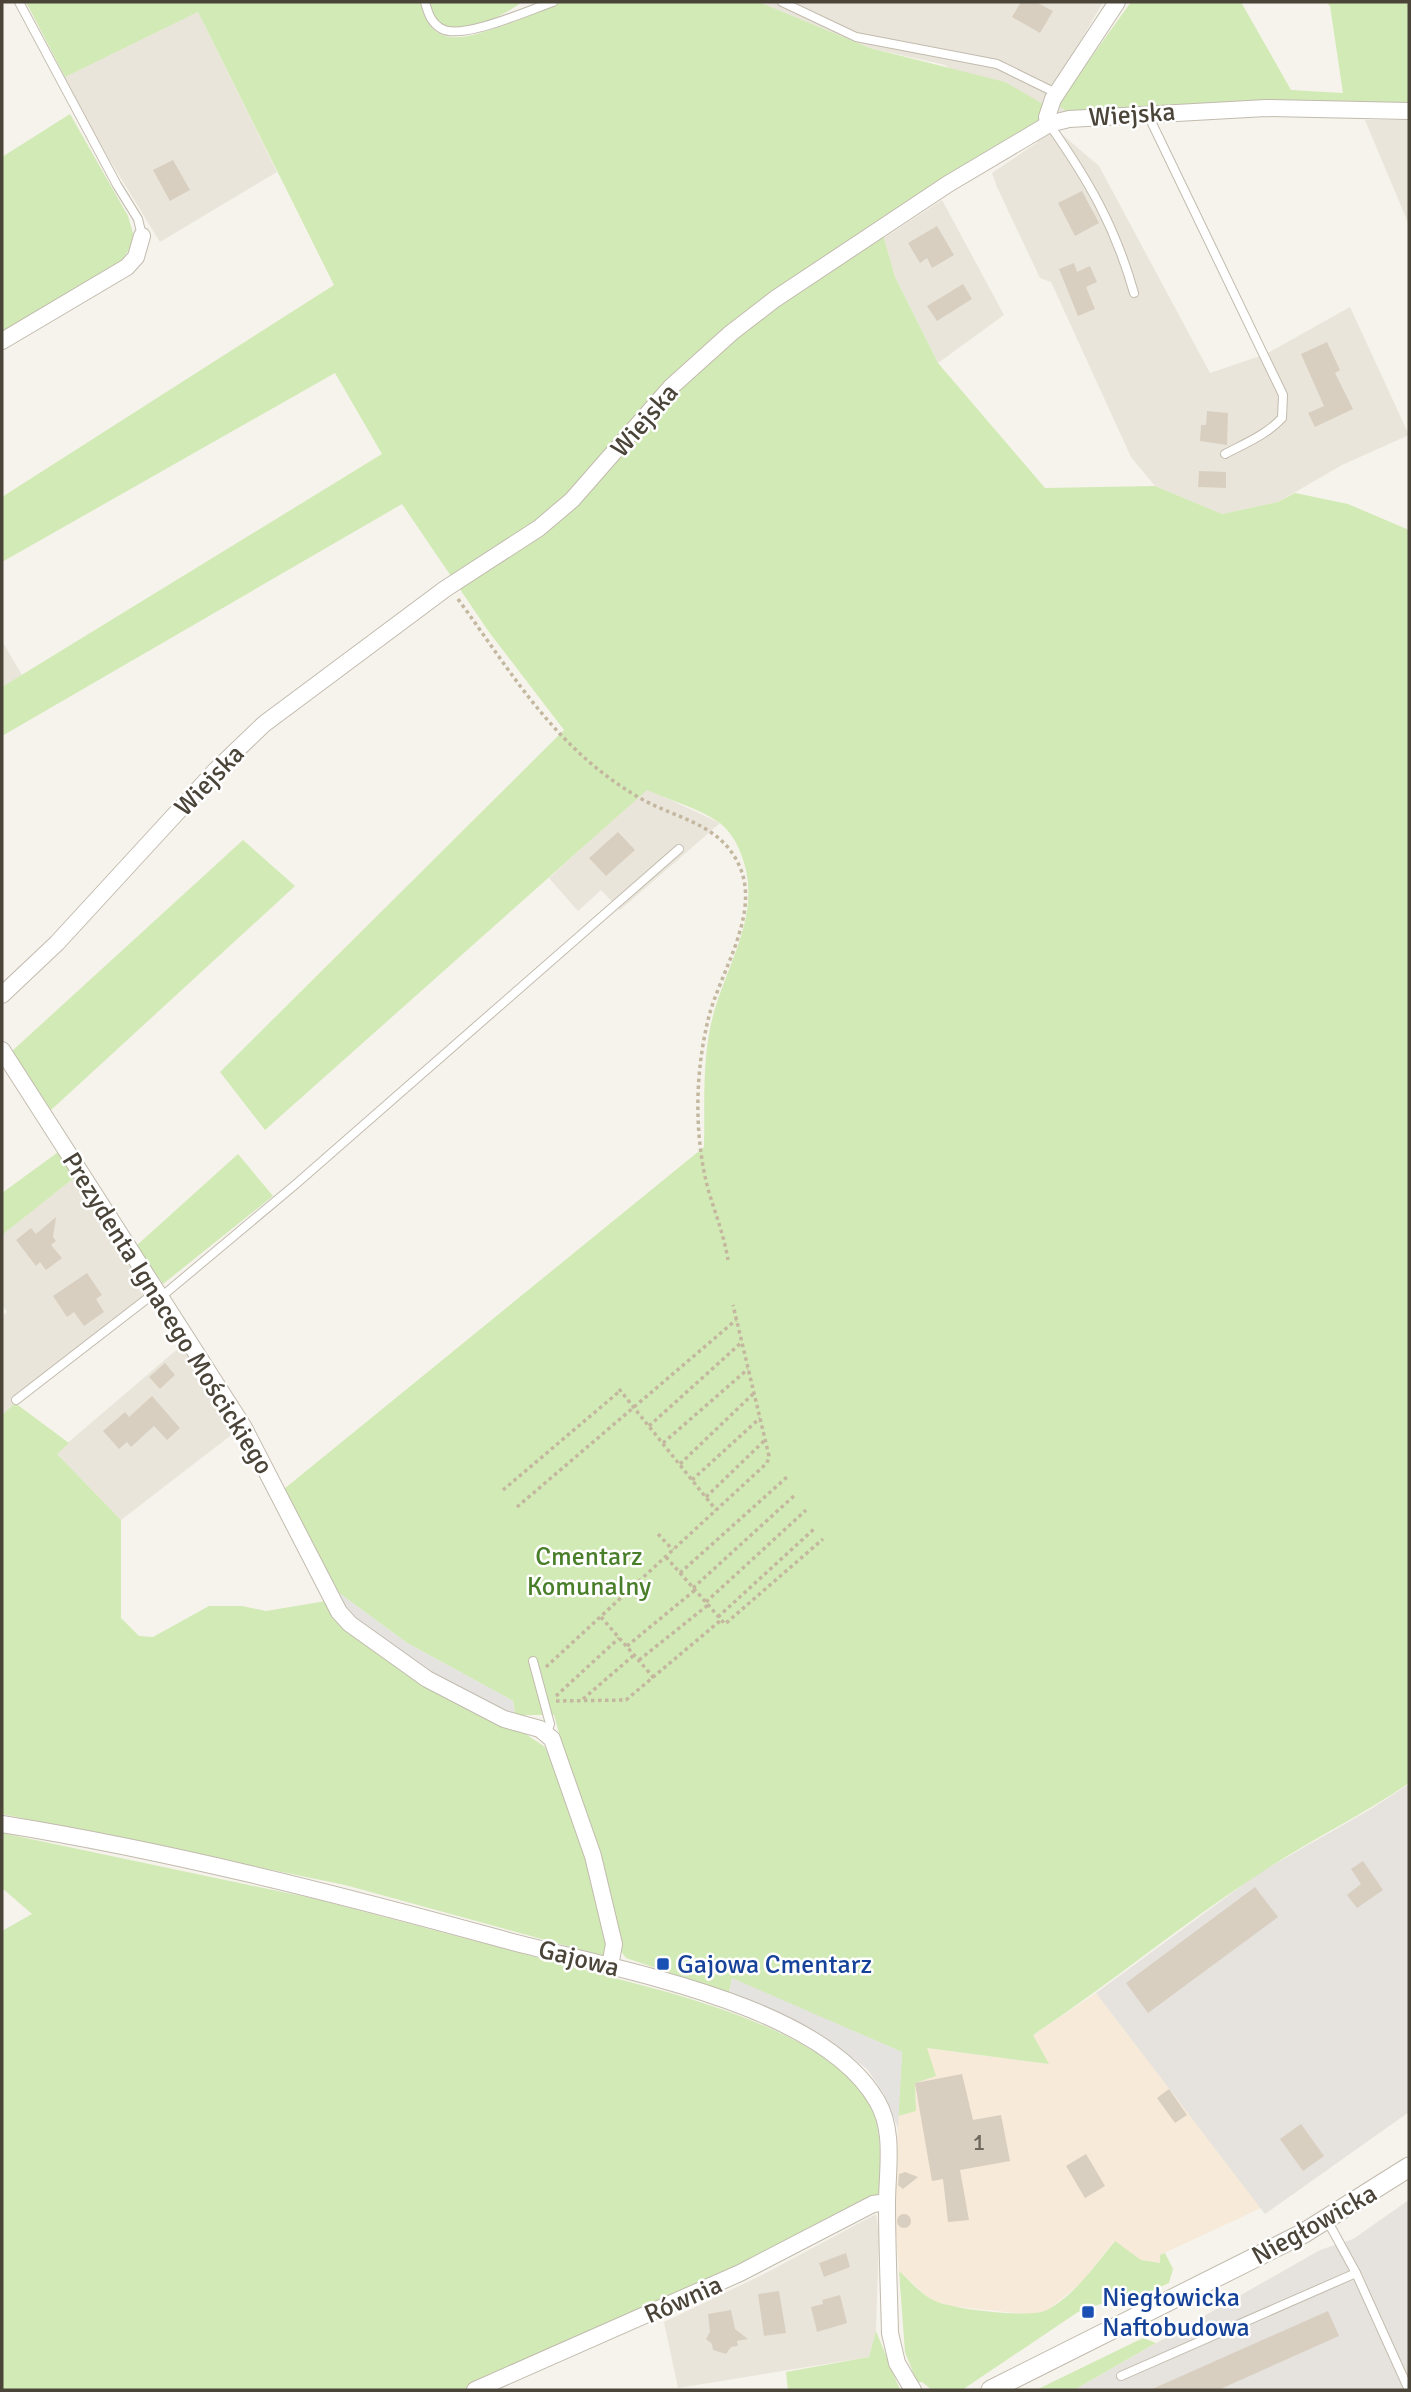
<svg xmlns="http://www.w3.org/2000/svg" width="1411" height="2392" font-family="Signika,sans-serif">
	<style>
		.residential { fill: #eae5da }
		.commercial { fill: #f7ead8 }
		.industrial { fill: #e6e2dd }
		.green { fill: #d2eab5 }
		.parking { fill: #e5e3e0 }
		.building { fill: #d8cfc1 }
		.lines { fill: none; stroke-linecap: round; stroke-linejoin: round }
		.service-casing { stroke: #c2bbae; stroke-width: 10 }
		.minor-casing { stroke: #c2bbae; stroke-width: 18 }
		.tertiary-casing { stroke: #c2bbae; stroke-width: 21 }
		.path { stroke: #c4b79f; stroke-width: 3.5; stroke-dasharray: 3.5 3.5; stroke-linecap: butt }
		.service { stroke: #fff; stroke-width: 8 }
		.minor { stroke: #fff; stroke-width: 16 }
		.tertiary { stroke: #fff; stroke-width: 19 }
		.transit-dot { fill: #1a4fb4; stroke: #fff; stroke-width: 2.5 }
		.labels { text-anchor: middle; stroke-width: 5; stroke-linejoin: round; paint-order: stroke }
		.number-label { font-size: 23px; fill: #6e675b }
		.street-label { font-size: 26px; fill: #4b4439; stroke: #fff }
		.park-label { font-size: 26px; fill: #4a7f2a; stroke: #fff }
		.transit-label { font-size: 26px; fill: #164399; stroke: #fff; text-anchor: start }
	</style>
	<rect width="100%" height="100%" fill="#f6f3ec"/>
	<g class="residential">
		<path d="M 759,2 L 1103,2 L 1058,80 L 1081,120 L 1058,131 L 1099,166 L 1210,373 L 1266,354 L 1350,307 L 1409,435 L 1342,465 L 1278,502 L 1222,514 L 1155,486 L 1131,457 L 1051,282 L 1040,278 L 997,187 L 992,173 L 1038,142 L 945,65 L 870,48 Z"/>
		<path d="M 198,12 L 277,172 L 160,242 L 60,79 Z"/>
		<path d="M 1365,120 L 1409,120 L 1409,225 Z"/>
		<path d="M 942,200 L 1004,315 L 938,363 L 895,277 L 884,238 Z"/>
		<path d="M 2,641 L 22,675 L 2,687 Z"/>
		<path d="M 647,789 L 720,823 L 620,910 L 601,890 L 578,911 L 549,878 Z"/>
		<path d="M 79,1174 L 151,1290 L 12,1399 L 15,1403 L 2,1415 L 2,1317 L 7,1312 L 2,1304 L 2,1235 Z"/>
		<path d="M 188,1340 L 243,1426 L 121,1520 L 56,1453 Z"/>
		<path d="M 876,2214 L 879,2233 L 876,2331 L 869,2357 L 678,2388 L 664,2322 L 764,2274 Z"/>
	</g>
	<path class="commercial" d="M 1096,1993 L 1261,2208 L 1160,2255 L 1161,2263 L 1141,2260 L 1114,2241 L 1081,2283 L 1048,2310 L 1035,2315 L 951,2306 L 931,2300 L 899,2271 L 895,2223 L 898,2116 L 916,2111 L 915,2083 L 926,2048 L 1048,2064 L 1033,2035 Z"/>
	<g class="industrial">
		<path d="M 1409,1784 L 1409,2112 L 1265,2214 L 1096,1993 L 1259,1873 L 1371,1809 Z"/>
		<path d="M 1409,2200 L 1409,2390 L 1074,2390 L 1320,2250 L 1353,2239 Z"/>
	</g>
	<g class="green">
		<path d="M 26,2 L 420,2 C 432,50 462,39 499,27 C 519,20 537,14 555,2 L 759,2 L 870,48 L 1005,82 L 1043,104 L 1042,121 L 878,227 L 884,238 L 895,277 L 938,363 L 1045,488 L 1155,486 L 1222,514 L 1278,502 L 1295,493 L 1348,504 L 1409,530 L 1409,1783 C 1361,1816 1308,1841 1259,1874 C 1182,1924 1110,1984 1033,2035 L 1049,2064 L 927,2048 L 936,2076 L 915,2083 L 916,2111 L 898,2116 L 902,2052 L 732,1979 L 729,1993 L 626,1958 L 620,1950 L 554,1715 L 515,1715 L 513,1701 L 407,1643 L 339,1593 L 284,1489 L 704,1147 C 705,1107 702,1064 711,1024 C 724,966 765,914 741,854 C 737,843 730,831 720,823 C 700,809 670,800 647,790 L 265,1130 L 220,1072 L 564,730 L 489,632 L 402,504 L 2,736 L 2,687 L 382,454 L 335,373 L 2,562 L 2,497 L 334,285 L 198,12 L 65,77 Z"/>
		<path d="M 428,2 L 522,2 C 505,15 465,36 444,25 C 435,20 432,11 428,2 Z"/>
		<path d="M 1131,2 L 1241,2 L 1291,90 L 1343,93 L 1330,6 L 1326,2 L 1409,2 L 1409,105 L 1071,114 L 1057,105 Z"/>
		<path d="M 70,114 L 128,216 L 135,240 L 121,262 L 2,338 L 2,157 Z"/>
		<path d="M 243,840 L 295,886 L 51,1110 L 11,1052 Z"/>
		<path d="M 61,1150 L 79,1174 L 2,1235 L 2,1193 Z"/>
		<path d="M 238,1154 L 273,1196 L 163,1284 L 136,1246 Z"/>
		<path d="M 15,1403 L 69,1443 L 57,1454 L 121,1520 L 121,1618 L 139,1636 L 153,1637 L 209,1606 L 242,1606 L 266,1611 L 326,1601 L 545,1747 L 580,1833 L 607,1945 L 607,1957 L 345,1885 L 2,1814 L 2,1415 Z"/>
		<path d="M 2,1833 L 316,1899 L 671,1993 C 733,2012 849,2048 874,2115 C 883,2139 879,2170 880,2196 L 770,2252 L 463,2390 L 2,2390 L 2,1931 L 32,1914 L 2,1888 Z"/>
		<path d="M 1115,2241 L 1141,2260 L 1160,2263 L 1160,2255 L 1165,2253 L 1173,2269 L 1169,2283 L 1145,2294 L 1109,2301 L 1078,2312 L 962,2390 L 932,2390 L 922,2382 L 917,2382 L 905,2352 L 899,2271 C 909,2280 919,2292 931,2299 C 946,2309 1032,2319 1047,2310 C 1075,2295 1095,2265 1115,2241 Z"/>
		<path d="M 876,2331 L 900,2390 L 788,2390 L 786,2372 L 869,2357 Z"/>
		<path d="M 1143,2338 L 1156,2343 L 1074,2390 L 1036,2390 Z"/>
	</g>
	<g class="parking">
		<path d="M 339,1593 L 407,1643 L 513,1701 L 515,1715 L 501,1711 L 430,1674 L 357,1621 L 345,1609 Z"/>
		<path d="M 732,1978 L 902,2052 L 898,2128 L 884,2094 L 867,2069 L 820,2034 L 729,1993 Z"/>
	</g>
	<g class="building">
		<path d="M 1021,2 L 1036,2 L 1053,11 L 1040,33 L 1012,17 Z"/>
		<path d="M 173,160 L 190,190 L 170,201 L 153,170 Z"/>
		<path d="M 1082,191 L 1099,223 L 1075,236 L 1058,203 Z"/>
		<path d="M 937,226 L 954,255 L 932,268 L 927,258 L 920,263 L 908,243 Z"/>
		<path d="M 1074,263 L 1077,272 L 1090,266 L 1097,282 L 1086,287 L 1095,309 L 1078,316 L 1059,269 Z"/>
		<path d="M 963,284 L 972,299 L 937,321 L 927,306 Z"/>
		<path d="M 1327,342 L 1340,370 L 1335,373 L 1353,409 L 1315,427 L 1308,413 L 1324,406 L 1301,354 Z"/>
		<path d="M 1207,411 L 1228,413 L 1227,445 L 1200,441 L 1201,425 L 1206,425 Z"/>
		<path d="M 1199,471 L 1226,472 L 1226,488 L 1198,487 Z"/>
		<path d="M 618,832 L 635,850 L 606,876 L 589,858 Z"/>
		<path d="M 56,1217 L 53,1237 L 56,1241 L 51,1245 L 62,1258 L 46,1270 L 40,1262 L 36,1266 L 16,1240 L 31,1228 L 36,1234 Z"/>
		<path d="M 87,1273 L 102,1295 L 96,1299 L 104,1312 L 84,1326 L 74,1312 L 67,1317 L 53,1296 Z"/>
		<path d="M 165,1363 L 175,1375 L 160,1389 L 149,1377 Z"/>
		<path d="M 152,1396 L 180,1428 L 167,1440 L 154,1426 L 131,1447 L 127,1442 L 119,1449 L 103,1431 L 125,1412 L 129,1417 Z"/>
		<path d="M 1363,1861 L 1383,1890 L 1357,1908 L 1347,1895 L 1361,1884 L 1351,1869 Z"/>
		<path d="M 1255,1887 L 1278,1917 L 1148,2013 L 1126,1983 Z"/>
		<path d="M 962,2074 L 973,2120 L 1001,2115 L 1010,2161 L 960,2170 L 969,2220 L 948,2222 L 943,2179 L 932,2181 L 915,2083 Z"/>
		<path d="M 1169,2089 L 1187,2115 L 1175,2123 L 1157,2098 Z"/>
		<path d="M 1301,2124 L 1324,2156 L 1303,2171 L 1280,2139 Z"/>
		<path d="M 1086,2154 L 1105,2186 L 1085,2198 L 1066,2166 Z"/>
		<path d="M 905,2172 L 918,2177 L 903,2189 L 898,2185 L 899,2174 Z"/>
		<circle cx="904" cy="2221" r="7"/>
		<path d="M 846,2253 L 850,2267 L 824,2277 L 819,2263 Z"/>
		<path d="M 779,2291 L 786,2333 L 764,2336 L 758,2294 Z"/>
		<path d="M 840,2295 L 847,2323 L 817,2332 L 811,2307 L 823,2304 L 822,2300 Z"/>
		<path d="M 731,2310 L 735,2329 L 748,2339 L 737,2341 L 738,2346 L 731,2347 L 726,2354 L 713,2350 L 712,2344 L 706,2339 L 710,2332 L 708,2314 Z"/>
		<path d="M 1328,2311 L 1339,2336 L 1218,2390 L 1150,2390 Z"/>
	</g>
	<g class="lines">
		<defs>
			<g id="service">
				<path d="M 19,2 L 117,185 L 138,219 L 142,236"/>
				<path d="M 425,2 C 428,13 431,23 442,29 C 463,40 529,10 553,2"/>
				<path d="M 782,2 L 856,37 L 997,64 L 1056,93"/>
				<path d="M 1148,115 L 1283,395 L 1282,418 C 1266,435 1246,443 1225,454"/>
				<path d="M 1049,124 C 1089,181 1115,226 1134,293"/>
				<path d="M 161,1297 L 296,1184 L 679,849"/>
				<path d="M 16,1400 L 157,1291"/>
				<path d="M 533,1661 L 550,1724 L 547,1733"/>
				<path d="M 1327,2220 L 1356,2273 L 1409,2390"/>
				<path d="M 1121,2376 L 1356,2273"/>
			</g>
			<g id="minor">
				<path d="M 1049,124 L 1047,117 L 1053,99 L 1117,2"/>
				<path d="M 2,341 L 127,267 L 136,257 L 142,236"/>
				<path d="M 2,995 L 57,943 L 216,770 L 264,724 L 445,589 L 539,528 L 572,500 L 671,387 L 731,333 L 775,299 L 948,184 L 1049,124 L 1069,119 L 1266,108 L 1409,111"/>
				<path d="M 2,1050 L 243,1426 L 339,1612 L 350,1624 L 427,1679 L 504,1719 L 540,1729 L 552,1739 L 593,1856 L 614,1944 L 610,1966"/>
				<path d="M 2,1824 C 169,1851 334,1893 498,1938 C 603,1968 819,2000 877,2101 C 895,2131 887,2170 887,2204 C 887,2247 889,2290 890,2333 L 897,2363 L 913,2390"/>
				<path d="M 475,2390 L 740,2273 L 873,2204 L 887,2202"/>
			</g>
			<path id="tertiary" d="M 991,2390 L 1304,2233 L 1409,2167"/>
		</defs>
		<use href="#service" class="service-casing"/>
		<use href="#minor" class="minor-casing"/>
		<use href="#tertiary" class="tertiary-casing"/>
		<g class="path">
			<path d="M 458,599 C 514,676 554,747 638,797 C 673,818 718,822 738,863 C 763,912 719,973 708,1020 C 695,1074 694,1135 708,1189 C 715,1213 724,1235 728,1260"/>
			<path d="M 619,1389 L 716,1510"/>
			<path d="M 649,1426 L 742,1342"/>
			<path d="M 663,1443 L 748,1369"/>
			<path d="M 680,1464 L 754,1393"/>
			<path d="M 692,1480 L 760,1418"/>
			<path d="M 503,1490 L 621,1390"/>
			<path d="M 706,1497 L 765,1440"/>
			<path d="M 517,1507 L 736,1320"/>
			<path d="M 658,1534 L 673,1550"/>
			<path d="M 666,1557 L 725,1624 L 823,1539"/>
			<path d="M 680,1573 L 787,1477"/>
			<path d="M 693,1588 L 796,1494"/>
			<path d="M 706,1602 L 806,1510"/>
			<path d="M 601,1617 L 654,1678"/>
			<path d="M 718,1617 L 814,1529"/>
			<path d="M 627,1646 L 695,1590"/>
			<path d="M 639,1660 L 708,1605"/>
			<path d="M 546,1667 L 767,1463 L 769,1456 L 733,1305"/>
			<path d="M 556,1696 L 619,1638"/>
			<path d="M 583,1699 L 634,1655"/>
			<path d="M 556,1701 L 626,1700 L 721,1620"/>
		</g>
		<use href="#service" class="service"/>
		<use href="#minor" class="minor"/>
		<use href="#tertiary" class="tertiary"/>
	</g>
	<g class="transit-dot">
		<rect x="656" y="1957" width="14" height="14" rx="3.5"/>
		<rect x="1081" y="2305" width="14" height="14" rx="3.5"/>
	</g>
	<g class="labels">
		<g class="number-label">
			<text x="979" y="2150">1</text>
		</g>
		<g class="street-label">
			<text transform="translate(1132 114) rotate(-4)" y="9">Wiejska</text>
			<text transform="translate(644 420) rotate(-49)" y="9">Wiejska</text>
			<text transform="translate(209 780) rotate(-46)" y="9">Wiejska</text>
			<text transform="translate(168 1313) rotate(58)" y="9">Prezydenta Ignacego Mościckiego</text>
			<text transform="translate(579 1958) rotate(14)" y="9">Gajowa</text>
			<text transform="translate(1314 2224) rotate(-29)" y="9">Niegłowicka</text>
			<text transform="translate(683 2299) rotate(-24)" y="9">Równia</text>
		</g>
		<g class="park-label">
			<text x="589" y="1565">Cmentarz<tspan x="589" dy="30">Komunalny</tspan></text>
		</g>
		<g class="transit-label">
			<text x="677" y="1973">Gajowa Cmentarz</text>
			<text x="1102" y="2306">Niegłowicka<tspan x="1102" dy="30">Naftobudowa</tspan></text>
		</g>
	</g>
	<rect width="1411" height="2392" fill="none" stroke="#4b4439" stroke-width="7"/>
</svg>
